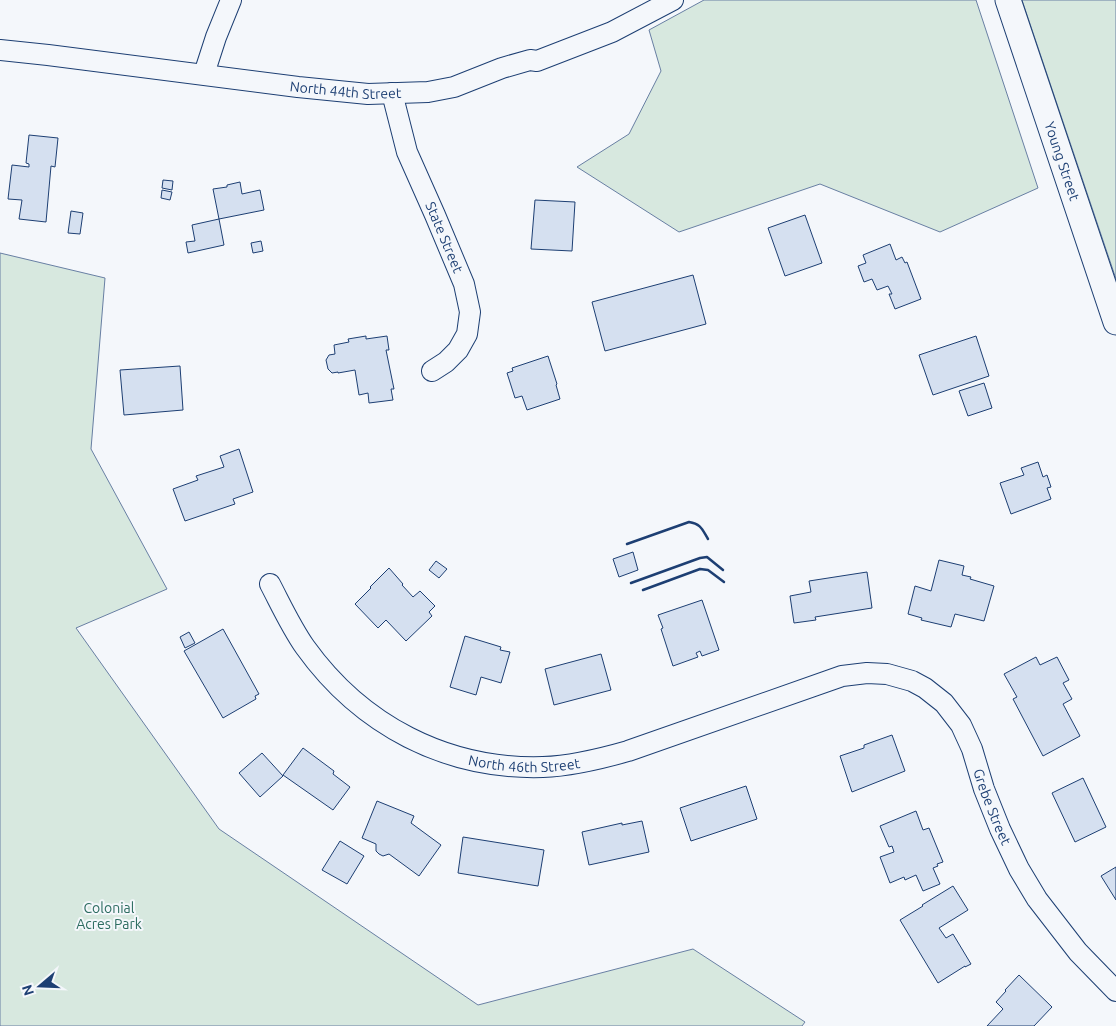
<svg xmlns="http://www.w3.org/2000/svg" width="1116" height="1026" font-family="Ubuntu,sans-serif">
	<style>
		.green { fill: #d7e8df; stroke: #687fa3 }
		.building { fill: #d5e0f0; stroke: #1d3f73 }
		.lines { fill: none; stroke-linecap: round; stroke-linejoin: round }
		.minor-casing { stroke: #1d3f73; stroke-width: 22 }
		.tertiary-casing { stroke: #1d3f73; stroke-width: 27 }
		.minor { stroke: #f4f7fb; stroke-width: 20 }
		.tertiary { stroke: #f4f7fb; stroke-width: 25 }
		.wall { stroke: #1d3f73; stroke-width: 2.5 }
		.labels { text-anchor: middle; stroke-width: 4; stroke-linejoin: round; paint-order: stroke }
		.street-label { font-size: 14px; fill: #1d3f73; stroke: #f4f7fb }
		.park-label { font-size: 14px; fill: #2c6c60; stroke: #f4f7fb }
	</style>
	<rect width="100%" height="100%" fill="#f4f7fb"/>
	<g class="green">
		<path d="M 704,0 L 976,0 L 1038,188 L 940,232 L 820,184 L 679,232 L 577,167 L 629,134 L 661,71 L 649,30 Z"/>
		<path d="M 1022,0 L 1116,0 L 1116,279 Z"/>
		<path d="M 0,253 L 105,278 L 91,449 L 167,589 L 76,628 L 219,829 L 478,1005 L 693,949 L 805,1022 L 802,1026 L 0,1026 Z"/>
	</g>
	<g class="building">
		<path d="M 29,135 L 58,138 L 55,167 L 51,166 L 46,222 L 19,219 L 22,200 L 8,199 L 12,165 L 29,167 L 29,164 L 26,163 Z"/>
		<path d="M 163,180 L 173,181 L 172,190 L 162,188 Z"/>
		<path d="M 240,182 L 242,194 L 260,190 L 264,210 L 219,219 L 213,189 L 227,187 L 227,185 Z"/>
		<path d="M 162,190 L 172,192 L 170,200 L 161,198 Z"/>
		<path d="M 535,200 L 575,202 L 572,251 L 531,249 Z"/>
		<path d="M 71,211 L 83,213 L 80,234 L 68,233 Z"/>
		<path d="M 805,215 L 822,263 L 785,276 L 768,228 Z"/>
		<path d="M 219,219 L 224,245 L 188,253 L 186,242 L 195,241 L 192,225 Z"/>
		<path d="M 261,241 L 263,251 L 253,253 L 251,243 Z"/>
		<path d="M 890,244 L 896,260 L 902,257 L 905,263 L 907,262 L 921,299 L 895,309 L 889,294 L 892,294 L 888,286 L 877,290 L 872,279 L 864,282 L 858,266 L 866,263 L 863,255 Z"/>
		<path d="M 693,275 L 706,324 L 605,351 L 592,302 Z"/>
		<path d="M 366,336 L 366,339 L 387,336 L 389,350 L 386,350 L 394,389 L 391,389 L 393,400 L 369,403 L 368,393 L 359,395 L 355,370 L 338,373 L 338,372 L 332,373 L 328,369 L 326,360 L 329,355 L 335,354 L 334,345 L 349,342 L 348,339 Z"/>
		<path d="M 976,336 L 989,376 L 933,395 L 919,355 Z"/>
		<path d="M 548,356 L 557,384 L 556,385 L 560,399 L 527,410 L 522,396 L 515,398 L 507,373 L 513,371 L 512,368 Z"/>
		<path d="M 180,366 L 183,410 L 124,415 L 120,370 Z"/>
		<path d="M 984,383 L 992,408 L 968,416 L 959,391 Z"/>
		<path d="M 239,449 L 253,492 L 233,499 L 235,504 L 185,521 L 173,489 L 198,480 L 196,476 L 224,467 L 220,456 Z"/>
		<path d="M 1038,462 L 1043,477 L 1047,475 L 1051,487 L 1047,488 L 1051,499 L 1011,514 L 1000,483 L 1024,475 L 1021,468 Z"/>
		<path d="M 633,552 L 638,570 L 619,577 L 613,559 Z"/>
		<path d="M 939,560 L 964,566 L 962,575 L 971,577 L 970,579 L 994,586 L 984,621 L 955,614 L 951,627 L 921,620 L 922,618 L 908,614 L 915,586 L 931,591 Z"/>
		<path d="M 436,561 L 447,569 L 439,578 L 429,570 Z"/>
		<path d="M 389,568 L 403,584 L 402,585 L 413,597 L 420,591 L 435,606 L 429,612 L 432,616 L 406,641 L 386,620 L 378,628 L 355,604 L 371,588 L 370,587 Z"/>
		<path d="M 867,572 L 872,608 L 815,617 L 816,620 L 794,623 L 790,596 L 811,592 L 809,581 Z"/>
		<path d="M 702,600 L 719,650 L 702,656 L 700,651 L 696,653 L 698,657 L 673,666 L 661,629 L 663,628 L 658,615 Z"/>
		<path d="M 223,629 L 259,694 L 255,696 L 256,699 L 223,718 L 184,651 Z"/>
		<path d="M 189,632 L 195,643 L 185,648 L 180,637 Z"/>
		<path d="M 465,636 L 501,647 L 500,650 L 510,652 L 501,683 L 481,677 L 476,695 L 450,687 Z"/>
		<path d="M 601,654 L 611,690 L 554,705 L 545,669 Z"/>
		<path d="M 1036,657 L 1040,665 L 1057,657 L 1069,680 L 1063,683 L 1072,699 L 1063,704 L 1080,736 L 1043,756 L 1013,699 L 1017,697 L 1004,674 Z"/>
		<path d="M 892,735 L 905,771 L 852,792 L 840,756 L 864,748 L 864,745 Z"/>
		<path d="M 303,748 L 334,771 L 333,774 L 350,787 L 333,810 L 283,775 Z"/>
		<path d="M 262,753 L 283,776 L 260,797 L 239,773 Z"/>
		<path d="M 1083,778 L 1106,827 L 1075,842 L 1052,793 Z"/>
		<path d="M 746,786 L 757,819 L 691,841 L 680,808 Z"/>
		<path d="M 377,801 L 414,816 L 411,823 L 441,845 L 419,876 L 389,854 L 383,856 L 379,854 L 376,851 L 376,844 L 362,838 Z"/>
		<path d="M 916,811 L 923,830 L 929,828 L 943,862 L 937,864 L 938,866 L 933,868 L 940,884 L 923,891 L 916,875 L 905,880 L 904,877 L 890,883 L 880,857 L 894,852 L 892,846 L 889,847 L 880,826 Z"/>
		<path d="M 642,821 L 649,852 L 589,865 L 582,832 L 622,823 L 622,825 Z"/>
		<path d="M 463,837 L 544,850 L 538,886 L 458,873 Z"/>
		<path d="M 340,841 L 364,856 L 347,884 L 322,870 Z"/>
		<path d="M 1116,867 L 1116,900 L 1101,876 Z"/>
		<path d="M 953,886 L 968,910 L 939,928 L 946,938 L 953,934 L 971,964 L 965,967 L 965,966 L 938,983 L 900,920 L 923,906 L 922,905 Z"/>
		<path d="M 1019,975 L 1052,1007 L 1034,1026 L 987,1026 L 1003,1009 L 996,1002 L 1006,991 L 1005,990 Z"/>
	</g>
	<g class="lines">
		<defs>
			<g id="minor">
				<path id="s1" d="M 0,50 L 48,55 L 298,87 L 368,94 L 428,92 L 454,87 L 502,68 L 530,60 L 537,61 L 612,32 L 673,0"/>
				<path d="M 204,74 L 216,37 L 231,0"/>
				<path id="s2" d="M 392,93 L 407,152 L 435,215 L 464,284 L 470,312 L 467,334 L 458,350 L 446,362 L 432,371"/>
				<path id="s3" d="M 270,584 C 281,605 291,627 305,647 C 361,725 446,770 543,767 C 572,766 600,759 628,751 L 842,676 L 867,673 L 887,674 L 912,681 L 925,688 L 944,703 L 961,725 L 972,749 L 984,789 L 1000,829 L 1019,869 L 1037,899 L 1078,952 L 1116,991"/>
			</g>
			<g id="tertiary">
				<path id="s4" d="M 1008,0 L 1116,322"/>
			</g>
		</defs>
		<use href="#minor" class="minor-casing"/>
		<use href="#tertiary" class="tertiary-casing"/>
		<use href="#minor" class="minor"/>
		<use href="#tertiary" class="tertiary"/>
		<g class="wall">
			<path d="M 627,544 L 689,522 C 701,524 702,529 708,539"/>
			<path d="M 631,583 L 700,558 L 707,557 L 723,570"/>
			<path d="M 643,590 L 700,569 L 708,570 L 724,582"/>
		</g>
	</g>
	<g class="labels">
		<g class="street-label">
			<text dy="5" stroke="none"><textPath href="#s1" startOffset="348">North 44th Street</textPath></text>
			<text dy="5" stroke="none"><textPath href="#s4" startOffset="170">Young Street</textPath></text>
			<text dy="5" stroke="none"><textPath href="#s2" startOffset="154">State Street</textPath></text>
			<text dy="5" stroke="none"><textPath href="#s3" startOffset="331">North 46th Street</textPath></text>
			<text dy="5" stroke="none"><textPath href="#s3" startOffset="889">Grebe Street</textPath></text>
		</g>
		<g class="park-label">
			<text x="109" y="913">Colonial<tspan x="109" dy="16">Acres Park</tspan></text>
		</g>
	</g>
	<g transform="translate(40 986) rotate(251)" stroke="#f4f7fb" stroke-width="4" paint-order="stroke">
	<path d="M0-4L9 19L0 12L-9 19Z" fill="#1d3f73"/>
	<text y="-8" font-size="14" font-weight="bold" text-anchor="middle" fill="#1d3f73">N</text>
	</g>
</svg>
